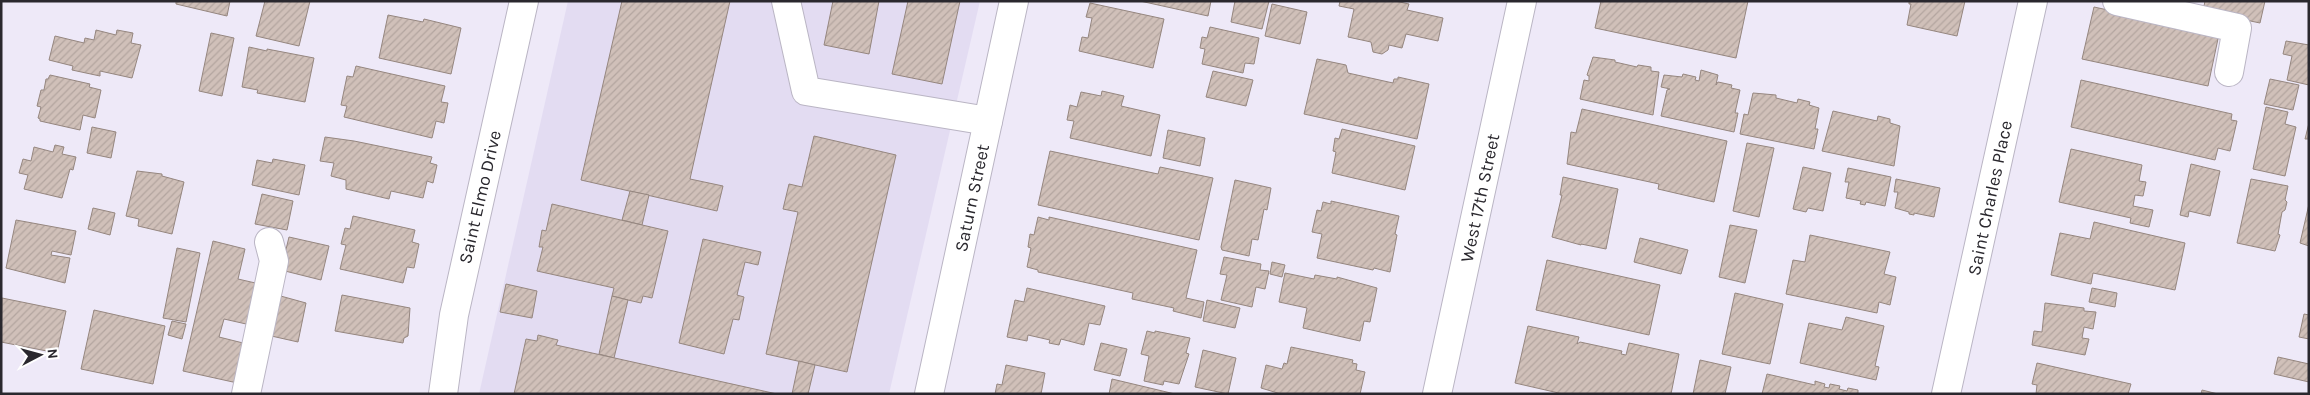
<svg xmlns="http://www.w3.org/2000/svg" width="2310" height="395" font-family="Karla,sans-serif">
	<style>
		.built { fill: #e3dcf2 }
		.building { fill: url(#building-hatch); stroke: #95867f }
		.lines { fill: none; stroke-linecap: round; stroke-linejoin: round }
		.minor-casing { stroke: #bab5c4; stroke-width: 30 }
		.minor { stroke: #fff; stroke-width: 28 }
		.labels { text-anchor: middle; stroke-width: 4; stroke-linejoin: round; paint-order: stroke }
		.street-label { font-size: 18px; fill: #2a282e; stroke: #fff }
	</style>
	<defs>
		<pattern id="building-hatch" width="6" height="6" patternUnits="userSpaceOnUse" patternTransform="scale(1.25)"><rect width="6" height="6" fill="#d0c0b9"/><path d="M-1 1l2-2M0 6l6-6M5 7l2-2" fill="none" stroke="#b3a59f"/></pattern>
	</defs>
	<rect width="100%" height="100%" fill="#eee9f8"/>
	<path class="built" d="M 568,1 L 980,1 L 889,394 L 479,394 Z"/>
	<g class="building">
		<path d="M 176,1 L 230,1 L 227,16 L 176,4 Z"/>
		<path d="M 265,1 L 310,1 L 299,46 L 256,36 Z"/>
		<path d="M 622,1 L 730,1 L 690,179 L 723,186 L 717,211 L 581,180 Z"/>
		<path d="M 833,1 L 879,1 L 869,54 L 824,45 Z"/>
		<path d="M 908,1 L 960,1 L 942,84 L 892,74 Z"/>
		<path d="M 1140,1 L 1211,1 L 1208,16 Z"/>
		<path d="M 1235,1 L 1269,1 L 1262,29 L 1231,22 Z"/>
		<path d="M 1340,1 L 1395,1 L 1409,4 L 1407,10 L 1443,18 L 1438,41 L 1406,34 L 1402,48 L 1389,45 L 1388,50 L 1382,54 L 1373,52 L 1371,42 L 1348,37 L 1354,9 L 1339,6 Z"/>
		<path d="M 1601,1 L 1748,1 L 1736,58 L 1595,28 Z"/>
		<path d="M 1909,1 L 1965,1 L 1957,36 L 1907,25 L 1911,4 L 1909,4 Z"/>
		<path d="M 2205,1 L 2265,1 L 2260,23 L 2203,11 Z"/>
		<path d="M 1090,3 L 1164,19 L 1153,68 L 1079,51 L 1082,37 L 1088,38 L 1092,18 L 1086,17 Z"/>
		<path d="M 1272,4 L 1307,12 L 1300,44 L 1265,36 Z"/>
		<path d="M 2094,7 L 2219,34 L 2208,86 L 2082,59 Z"/>
		<path d="M 388,15 L 423,22 L 424,19 L 461,28 L 451,74 L 379,58 Z"/>
		<path d="M 1210,27 L 1259,38 L 1254,64 L 1245,63 L 1243,73 L 1202,64 L 1205,49 L 1200,48 L 1202,37 L 1207,38 Z"/>
		<path d="M 96,30 L 116,35 L 117,30 L 133,33 L 131,43 L 141,45 L 132,78 L 100,71 L 100,76 L 72,70 L 73,66 L 49,60 L 55,36 L 84,43 L 85,38 L 94,40 Z"/>
		<path d="M 211,33 L 234,38 L 222,96 L 199,91 Z"/>
		<path d="M 2286,41 L 2309,45 L 2309,85 L 2287,80 L 2292,56 L 2283,54 Z"/>
		<path d="M 249,47 L 267,51 L 267,49 L 314,58 L 305,102 L 257,93 L 258,90 L 242,87 Z"/>
		<path d="M 1593,57 L 1615,60 L 1615,62 L 1637,67 L 1638,65 L 1651,67 L 1651,71 L 1659,72 L 1653,115 L 1580,99 L 1584,80 L 1589,81 L 1589,76 L 1587,75 Z"/>
		<path d="M 1317,59 L 1346,65 L 1348,73 L 1393,83 L 1394,79 L 1398,79 L 1398,77 L 1429,84 L 1417,139 L 1304,114 Z"/>
		<path d="M 356,66 L 445,86 L 441,102 L 448,103 L 444,123 L 436,121 L 432,138 L 344,117 L 347,106 L 341,105 L 347,76 L 353,77 Z"/>
		<path d="M 1701,70 L 1718,75 L 1716,85 L 1718,82 L 1732,85 L 1731,88 L 1740,90 L 1735,113 L 1738,113 L 1734,132 L 1661,116 L 1667,90 L 1670,89 L 1661,87 L 1664,75 L 1682,77 L 1683,74 L 1696,77 L 1695,80 L 1699,81 Z"/>
		<path d="M 1213,71 L 1253,80 L 1246,106 L 1206,97 Z"/>
		<path d="M 50,75 L 90,84 L 89,87 L 101,90 L 95,118 L 83,115 L 80,130 L 40,121 L 40,119 L 38,118 L 41,107 L 37,106 L 41,90 L 44,90 L 46,79 L 48,79 Z"/>
		<path d="M 2270,79 L 2299,85 L 2293,110 L 2264,104 Z"/>
		<path d="M 2081,80 L 2232,114 L 2231,120 L 2237,121 L 2230,151 L 2218,148 L 2215,160 L 2071,127 Z"/>
		<path d="M 1102,91 L 1124,96 L 1121,106 L 1160,115 L 1151,156 L 1070,138 L 1074,121 L 1067,120 L 1070,105 L 1077,107 L 1081,92 L 1101,96 Z"/>
		<path d="M 1753,93 L 1776,95 L 1776,98 L 1797,103 L 1798,99 L 1810,102 L 1809,105 L 1819,108 L 1815,129 L 1818,129 L 1814,149 L 1740,134 L 1744,114 L 1748,115 Z"/>
		<path d="M 2266,107 L 2288,112 L 2285,124 L 2296,127 L 2285,176 L 2253,169 Z"/>
		<path d="M 1582,109 L 1727,141 L 1714,202 L 1658,189 L 1659,184 L 1567,164 L 1571,132 L 1576,133 Z"/>
		<path d="M 1833,111 L 1877,121 L 1878,116 L 1890,119 L 1890,123 L 1900,126 L 1894,166 L 1822,151 Z"/>
		<path d="M 2309,123 L 2309,139 L 2305,139 Z"/>
		<path d="M 92,127 L 116,132 L 111,158 L 87,153 Z"/>
		<path d="M 1342,129 L 1415,146 L 1405,190 L 1332,173 L 1336,152 L 1333,151 L 1335,138 L 1339,139 Z"/>
		<path d="M 1168,130 L 1205,138 L 1200,166 L 1163,158 Z"/>
		<path d="M 814,136 L 896,155 L 847,372 L 766,354 L 798,212 L 783,209 L 789,184 L 802,187 Z"/>
		<path d="M 325,137 L 354,141 L 432,157 L 430,163 L 437,165 L 433,183 L 427,181 L 423,198 L 391,191 L 389,199 L 346,189 L 346,180 L 331,176 L 334,163 L 320,161 Z"/>
		<path d="M 1747,143 L 1774,148 L 1759,217 L 1733,211 Z"/>
		<path d="M 55,145 L 64,147 L 62,154 L 76,157 L 73,170 L 70,169 L 62,198 L 24,189 L 28,175 L 19,173 L 23,159 L 31,161 L 34,147 L 53,152 Z"/>
		<path d="M 2071,149 L 2142,165 L 2139,181 L 2146,182 L 2143,196 L 2135,195 L 2133,206 L 2153,210 L 2149,227 L 2130,223 L 2131,218 L 2059,202 Z"/>
		<path d="M 1050,151 L 1158,174 L 1160,167 L 1213,178 L 1199,240 L 1038,205 Z"/>
		<path d="M 273,159 L 305,165 L 299,195 L 252,185 L 257,160 L 272,163 Z"/>
		<path d="M 2191,164 L 2220,171 L 2210,216 L 2189,211 L 2188,217 L 2180,215 Z"/>
		<path d="M 1803,167 L 1831,173 L 1823,211 L 1808,208 L 1806,212 L 1793,209 Z"/>
		<path d="M 1848,168 L 1891,177 L 1885,206 L 1866,202 L 1865,205 L 1860,204 L 1861,201 L 1846,198 L 1849,182 L 1845,182 Z"/>
		<path d="M 137,171 L 162,174 L 162,176 L 184,182 L 172,234 L 138,226 L 139,219 L 126,216 Z"/>
		<path d="M 1563,177 L 1618,189 L 1606,249 L 1581,244 L 1581,245 L 1552,237 L 1562,195 L 1560,195 Z"/>
		<path d="M 1896,179 L 1940,188 L 1934,217 L 1914,213 L 1914,215 L 1909,214 L 1909,212 L 1895,208 L 1898,192 L 1894,192 Z"/>
		<path d="M 2251,179 L 2288,186 L 2285,200 L 2287,202 L 2285,210 L 2282,212 L 2278,234 L 2280,235 L 2275,251 L 2237,243 Z"/>
		<path d="M 1235,180 L 1271,188 L 1267,210 L 1264,209 L 1258,240 L 1252,239 L 1249,256 L 1222,250 L 1221,247 Z"/>
		<path d="M 630,191 L 649,195 L 642,225 L 622,220 Z"/>
		<path d="M 262,194 L 293,201 L 287,230 L 255,224 Z"/>
		<path d="M 1331,201 L 1399,216 L 1395,234 L 1397,235 L 1390,272 L 1374,268 L 1373,270 L 1317,258 L 1322,234 L 1312,232 L 1317,210 L 1321,211 L 1323,202 L 1331,204 Z"/>
		<path d="M 552,204 L 668,231 L 652,298 L 643,296 L 641,303 L 628,300 L 612,296 L 614,288 L 537,271 L 543,247 L 539,247 L 542,230 L 546,231 Z"/>
		<path d="M 2309,204 L 2309,246 L 2300,243 Z"/>
		<path d="M 93,208 L 115,213 L 110,235 L 88,229 Z"/>
		<path d="M 353,216 L 415,230 L 412,242 L 419,244 L 414,268 L 407,267 L 403,283 L 340,269 L 346,245 L 341,244 L 345,228 L 350,229 Z"/>
		<path d="M 1038,217 L 1049,220 L 1049,217 L 1197,250 L 1186,298 L 1204,302 L 1201,318 L 1173,311 L 1174,308 L 1132,299 L 1133,293 L 1038,272 L 1038,270 L 1027,267 L 1031,248 L 1028,247 L 1030,234 L 1034,235 Z"/>
		<path d="M 16,220 L 76,231 L 71,255 L 52,251 L 51,255 L 70,258 L 65,283 L 6,268 Z"/>
		<path d="M 2094,222 L 2185,243 L 2175,290 L 2093,273 L 2091,284 L 2051,275 L 2060,233 L 2090,239 Z"/>
		<path d="M 1730,225 L 1757,230 L 1745,283 L 1719,277 Z"/>
		<path d="M 1810,235 L 1890,252 L 1884,274 L 1896,277 L 1890,305 L 1879,302 L 1877,313 L 1786,294 L 1793,260 L 1805,262 Z"/>
		<path d="M 289,237 L 329,246 L 321,280 L 281,270 Z"/>
		<path d="M 1640,238 L 1688,250 L 1681,274 L 1634,262 Z"/>
		<path d="M 703,239 L 761,252 L 758,265 L 745,262 L 737,295 L 744,297 L 739,320 L 733,319 L 724,354 L 679,343 Z"/>
		<path d="M 213,241 L 245,249 L 238,279 L 264,285 L 255,326 L 224,319 L 219,337 L 251,345 L 242,384 L 183,371 Z"/>
		<path d="M 177,248 L 200,253 L 186,322 L 163,318 Z"/>
		<path d="M 1224,257 L 1261,264 L 1260,270 L 1269,271 L 1265,289 L 1256,287 L 1252,307 L 1221,300 L 1227,275 L 1220,274 Z"/>
		<path d="M 1547,260 L 1660,285 L 1649,335 L 1536,310 Z"/>
		<path d="M 1272,262 L 1285,265 L 1282,277 L 1270,274 Z"/>
		<path d="M 1285,273 L 1314,279 L 1315,275 L 1337,279 L 1337,277 L 1377,288 L 1370,322 L 1364,321 L 1360,341 L 1303,328 L 1307,308 L 1279,302 Z"/>
		<path d="M 506,284 L 537,291 L 532,318 L 500,312 Z"/>
		<path d="M 1027,288 L 1105,306 L 1100,325 L 1089,323 L 1084,345 L 1061,339 L 1059,345 L 1049,343 L 1050,340 L 1028,335 L 1027,341 L 1007,337 L 1015,300 L 1024,302 Z"/>
		<path d="M 2092,288 L 2117,293 L 2115,307 L 2089,302 Z"/>
		<path d="M 1735,293 L 1783,304 L 1770,364 L 1722,354 Z"/>
		<path d="M 277,295 L 306,303 L 298,342 L 267,335 Z"/>
		<path d="M 342,295 L 410,308 L 408,336 L 404,338 L 403,343 L 335,331 Z"/>
		<path d="M 612,296 L 628,300 L 614,358 L 599,354 Z"/>
		<path d="M 2,298 L 66,311 L 57,353 L 1,342 Z"/>
		<path d="M 1207,300 L 1240,308 L 1235,328 L 1203,321 Z"/>
		<path d="M 2045,303 L 2084,308 L 2084,311 L 2096,312 L 2093,329 L 2084,327 L 2082,338 L 2089,339 L 2085,355 L 2032,345 L 2034,331 L 2042,332 Z"/>
		<path d="M 94,310 L 165,326 L 153,384 L 81,369 Z"/>
		<path d="M 2304,314 L 2309,315 L 2309,339 L 2299,337 Z"/>
		<path d="M 1846,317 L 1884,326 L 1875,366 L 1879,367 L 1876,380 L 1800,363 L 1809,323 L 1842,330 Z"/>
		<path d="M 172,321 L 186,324 L 182,339 L 168,335 Z"/>
		<path d="M 1528,326 L 1579,337 L 1577,344 L 1580,342 L 1622,351 L 1621,354 L 1626,355 L 1629,343 L 1679,354 L 1671,394 L 1563,394 L 1515,383 Z"/>
		<path d="M 1147,331 L 1155,333 L 1155,331 L 1190,338 L 1186,353 L 1189,354 L 1179,384 L 1164,381 L 1163,385 L 1144,381 L 1149,356 L 1141,354 Z"/>
		<path d="M 538,335 L 558,340 L 556,345 L 777,394 L 514,394 L 526,339 L 537,341 Z"/>
		<path d="M 1101,343 L 1127,349 L 1120,376 L 1094,370 Z"/>
		<path d="M 1291,347 L 1353,360 L 1352,363 L 1357,364 L 1356,370 L 1365,372 L 1360,394 L 1281,394 L 1261,388 L 1266,365 L 1282,369 L 1284,363 L 1287,364 Z"/>
		<path d="M 1203,350 L 1236,358 L 1228,394 L 1195,387 Z"/>
		<path d="M 2278,357 L 2309,364 L 2309,382 L 2274,374 Z"/>
		<path d="M 1700,360 L 1731,367 L 1725,394 L 1693,394 Z"/>
		<path d="M 799,361 L 815,365 L 808,394 L 792,394 Z"/>
		<path d="M 2037,363 L 2131,384 L 2128,394 L 2036,394 L 2037,385 L 2032,384 Z"/>
		<path d="M 1006,365 L 1045,373 L 1041,394 L 995,394 L 997,384 L 1002,385 Z"/>
		<path d="M 1767,374 L 1815,385 L 1815,381 L 1825,384 L 1824,387 L 1829,388 L 1830,384 L 1840,386 L 1839,389 L 1847,391 L 1848,388 L 1858,390 L 1858,394 L 1762,394 Z"/>
		<path d="M 1112,379 L 1175,394 L 1109,394 Z"/>
		<path d="M 2202,390 L 2218,394 L 2201,394 Z"/>
	</g>
	<g class="lines">
		<defs>
			<g id="minor">
				<path d="M 786,1 L 806,91 L 988,121"/>
				<path d="M 2117,1 L 2237,28 L 2229,72"/>
				<path d="M 246,394 L 274,261 L 269,242"/>
				<path d="M 443,394 L 454,315 L 524,1"/>
				<path d="M 929,394 L 1014,1"/>
				<path d="M 1437,394 L 1522,1"/>
				<path d="M 1946,394 L 2033,1"/>
			</g>
		</defs>
		<use href="#minor" class="minor-casing"/>
		<use href="#minor" class="minor"/>
	</g>
	<g class="labels">
		<g class="street-label">
			<text transform="translate(480 197) rotate(-77)" y="6">Saint Elmo Drive</text>
			<text transform="translate(972 198) rotate(-78)" y="6">Saturn Street</text>
			<text transform="translate(1480 198) rotate(-78)" y="6">West 17th Street</text>
			<text transform="translate(1990 198) rotate(-78)" y="6">Saint Charles Place</text>
		</g>
	</g>
	<rect width="2310" height="395" fill="none" stroke="#2a282e" stroke-width="5"/>
	<g transform="translate(40 355) rotate(84)" stroke="#ffffff" stroke-width="4" paint-order="stroke">
	<path d="M0-4L9 19L0 12L-9 19Z" fill="#2a282e"/>
	<text y="-8" font-size="14" font-weight="bold" text-anchor="middle" fill="#2a282e">N</text>
	</g>
</svg>
